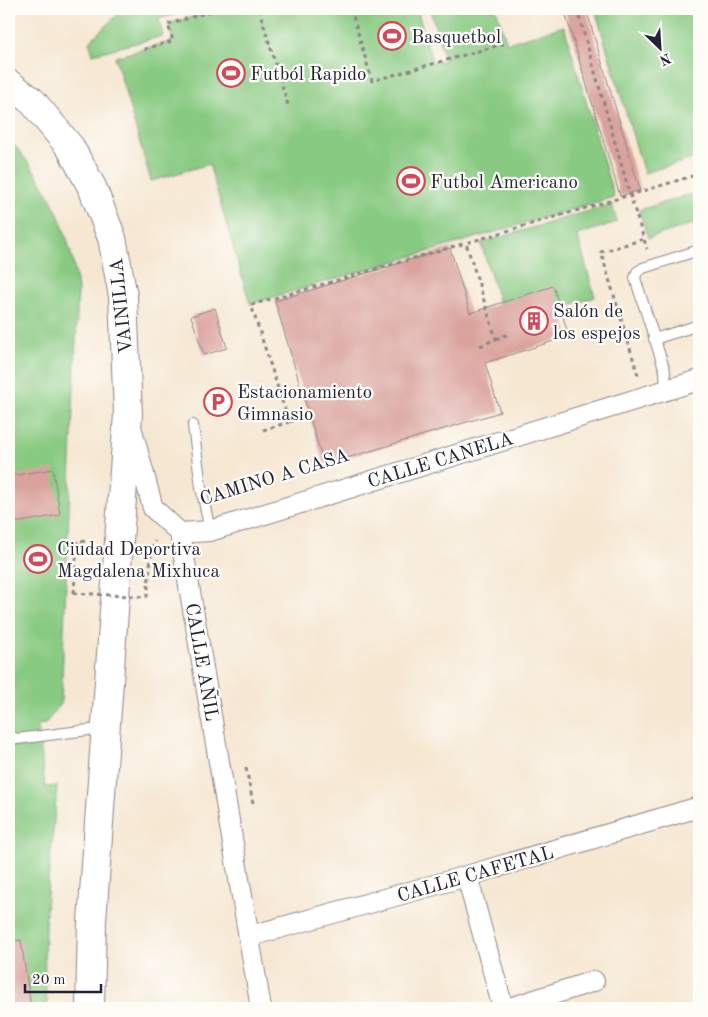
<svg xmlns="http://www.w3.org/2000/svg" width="708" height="1017" font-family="'Old Standard TT',serif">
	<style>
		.green { fill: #89ca82; stroke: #56765e }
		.building { fill: #daa29c }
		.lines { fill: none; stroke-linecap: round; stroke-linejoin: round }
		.service-casing { stroke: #8c8486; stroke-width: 12 }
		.minor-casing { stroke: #8c8486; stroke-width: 22 }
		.primary-casing { stroke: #8c8486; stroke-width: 30 }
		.path { stroke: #8c8486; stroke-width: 3; stroke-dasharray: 4 4; stroke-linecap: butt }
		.service { stroke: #fff; stroke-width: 10 }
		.minor { stroke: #fff; stroke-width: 20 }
		.primary { stroke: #fff; stroke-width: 28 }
		.path-bridge { stroke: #8c8486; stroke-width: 3; stroke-dasharray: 4 4; stroke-linecap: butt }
		.labels { text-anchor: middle; stroke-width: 4.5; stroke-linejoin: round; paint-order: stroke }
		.poi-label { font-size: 19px; fill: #22223b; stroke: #fdfcf7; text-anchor: start }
		.street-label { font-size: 19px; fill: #22223b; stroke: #fdfcf7 }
	</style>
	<rect width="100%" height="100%" fill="#fdfcf7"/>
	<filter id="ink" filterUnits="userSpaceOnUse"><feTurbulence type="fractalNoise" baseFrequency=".02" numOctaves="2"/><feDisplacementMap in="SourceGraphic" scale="10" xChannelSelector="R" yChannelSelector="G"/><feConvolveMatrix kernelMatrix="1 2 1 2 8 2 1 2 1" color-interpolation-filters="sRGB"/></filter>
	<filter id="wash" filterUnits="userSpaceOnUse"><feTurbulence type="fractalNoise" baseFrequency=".0096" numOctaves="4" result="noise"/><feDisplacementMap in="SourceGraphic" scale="20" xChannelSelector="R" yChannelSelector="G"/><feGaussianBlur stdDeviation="1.12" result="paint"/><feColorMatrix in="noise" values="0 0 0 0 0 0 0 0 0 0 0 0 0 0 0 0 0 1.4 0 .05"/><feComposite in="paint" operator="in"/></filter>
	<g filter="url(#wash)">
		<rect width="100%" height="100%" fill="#f6e7d2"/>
		<g class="green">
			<path d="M 123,9 L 193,9 L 159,19 L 163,36 L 93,54 L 89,42 Z"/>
			<path d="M 219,9 L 417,9 L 433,64 L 445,60 L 430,9 L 496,9 L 507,43 L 564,26 L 614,197 L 250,304 L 209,164 L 151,181 L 115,57 L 173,41 L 168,24 Z"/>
			<path d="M 595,9 L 699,9 L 699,157 L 644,173 Z"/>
			<path d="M 9,139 C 50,185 69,229 78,289 L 61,704 L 45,724 L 38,725 L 45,787 L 57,786 C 52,857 38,938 48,1008 L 9,1008 Z"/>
			<path d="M 699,192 L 699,222 L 648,238 L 639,210 Z"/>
			<path d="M 612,204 L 617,222 L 577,235 L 595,297 L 560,308 L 499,303 L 481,243 Z"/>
		</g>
		<g id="blocks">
			<g class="building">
				<path d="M 564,9 L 586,9 L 640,190 L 620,196 Z"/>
				<path d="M 450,248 L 470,313 L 553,286 L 569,336 L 485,363 L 500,412 L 324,465 L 275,301 Z"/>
				<path d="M 215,308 L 227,348 L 204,355 L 191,316 Z"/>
				<path d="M 53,469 L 60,515 L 9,524 L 9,476 Z"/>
				<path d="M 21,940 L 31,1008 L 9,1008 L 9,941 Z"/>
			</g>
		</g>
	</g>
	<g filter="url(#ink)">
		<use href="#blocks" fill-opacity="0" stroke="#8c8486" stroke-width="1"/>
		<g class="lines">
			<defs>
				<g id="service">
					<path d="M 654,339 L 699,325"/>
					<path d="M 666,390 L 665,371 L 635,278 L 637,272 L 643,268 L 699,250"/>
					<path d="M 193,425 L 201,487 L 210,531"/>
					<path d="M 9,736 L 17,739 L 104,728"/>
				</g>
				<g id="minor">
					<path d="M 132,430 L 153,508 L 180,533 L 261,1008"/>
					<path d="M 180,533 L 210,531 L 699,380"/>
					<path d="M 467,876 L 503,1008"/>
					<path d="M 250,936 L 467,876 L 699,807"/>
					<path d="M 510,1008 L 594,981"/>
				</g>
				<path id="primary" d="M 9,84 L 32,101 L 70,147 L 92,187 L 112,238 L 123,296 L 128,414 L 92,921 L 90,1008"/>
			</defs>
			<use href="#service" class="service-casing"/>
			<use href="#minor" class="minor-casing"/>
			<use href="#primary" class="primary-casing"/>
			<g class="path">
				<path d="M 259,9 L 288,105"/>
				<path d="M 351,9 L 372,81 L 507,43"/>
				<path d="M 577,9 L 630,195 L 699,174"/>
				<path d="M 144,49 L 173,41 L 168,24 L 219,9"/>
				<path d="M 496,339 L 509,334"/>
				<path d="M 480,346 L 496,339 L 466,243 L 630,195 L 647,249"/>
				<path d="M 638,375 L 601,252 L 644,239"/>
				<path d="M 309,416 L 289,422 L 251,305 L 466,243"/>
				<path d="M 263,430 L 289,422"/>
				<path d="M 74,593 L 77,541 L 92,542"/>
				<path d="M 147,597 L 152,547 L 155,541"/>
				<path d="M 246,768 L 253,803"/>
			</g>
			<use href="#service" class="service"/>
			<use href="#minor" class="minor"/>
			<use href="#primary" class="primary"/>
			<path class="path-bridge" d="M 74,593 L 147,597"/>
		</g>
	</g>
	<defs>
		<symbol id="stadium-ring" viewBox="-11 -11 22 22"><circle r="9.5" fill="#fdfcf7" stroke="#d1495b" stroke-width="1.5"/><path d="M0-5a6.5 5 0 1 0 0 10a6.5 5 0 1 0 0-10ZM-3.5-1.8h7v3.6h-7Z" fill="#d1495b"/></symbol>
		<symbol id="building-ring" viewBox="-11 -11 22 22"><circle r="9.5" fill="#fdfcf7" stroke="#d1495b" stroke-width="1.5"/><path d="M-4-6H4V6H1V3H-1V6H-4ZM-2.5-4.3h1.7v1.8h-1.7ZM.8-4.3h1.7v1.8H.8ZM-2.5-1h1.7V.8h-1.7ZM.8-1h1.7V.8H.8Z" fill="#d1495b"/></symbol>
		<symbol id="parking-ring" viewBox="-11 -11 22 22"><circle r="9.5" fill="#fdfcf7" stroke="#d1495b" stroke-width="1.5"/><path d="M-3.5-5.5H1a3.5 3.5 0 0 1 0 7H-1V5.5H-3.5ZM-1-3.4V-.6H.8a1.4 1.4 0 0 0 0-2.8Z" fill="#d1495b"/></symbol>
	</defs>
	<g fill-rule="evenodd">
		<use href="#stadium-ring" x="376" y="20" width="32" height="32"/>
		<use href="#stadium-ring" x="215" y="57" width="32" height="32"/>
		<use href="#stadium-ring" x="395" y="165" width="32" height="32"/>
		<use href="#building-ring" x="518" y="305" width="32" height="32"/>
		<use href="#parking-ring" x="202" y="386" width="32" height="32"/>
		<use href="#stadium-ring" x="22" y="543" width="32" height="32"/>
	</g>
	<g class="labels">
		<g class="poi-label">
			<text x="411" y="43">Basquetbol</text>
			<text x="250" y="80">Futból Rapido</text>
			<text x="430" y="188">Futbol Americano</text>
			<text x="553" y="317">Salón de<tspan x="553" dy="22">los espejos</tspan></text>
			<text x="237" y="398">Estacionamiento<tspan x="237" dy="22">Gimnasio</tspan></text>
			<text x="57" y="555">Ciudad Deportiva<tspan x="57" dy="22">Magdalena Mixhuca</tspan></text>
		</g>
		<g class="street-label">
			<text transform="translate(120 306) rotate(-96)" y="7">VAINILLA</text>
			<text transform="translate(440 459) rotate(-17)" y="7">CALLE CANELA</text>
			<text transform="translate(274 476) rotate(-17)" y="7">CAMINO A CASA</text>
			<text transform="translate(203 662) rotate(80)" y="7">CALLE AÑIL</text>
			<text transform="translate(475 873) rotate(-16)" y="7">CALLE CAFETAL</text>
		</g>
	</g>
	<rect width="708" height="1017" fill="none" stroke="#fdfcf7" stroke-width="30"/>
	<g transform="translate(660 48) rotate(155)" stroke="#fdfcf7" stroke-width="4" paint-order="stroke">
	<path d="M0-4L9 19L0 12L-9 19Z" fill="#22223b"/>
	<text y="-8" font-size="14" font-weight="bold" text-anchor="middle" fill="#22223b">N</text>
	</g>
	<path d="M25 984v8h76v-8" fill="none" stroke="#22223b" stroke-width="2.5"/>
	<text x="32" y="984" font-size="15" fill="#22223b" stroke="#fdfcf7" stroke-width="4" paint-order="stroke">20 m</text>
</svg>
